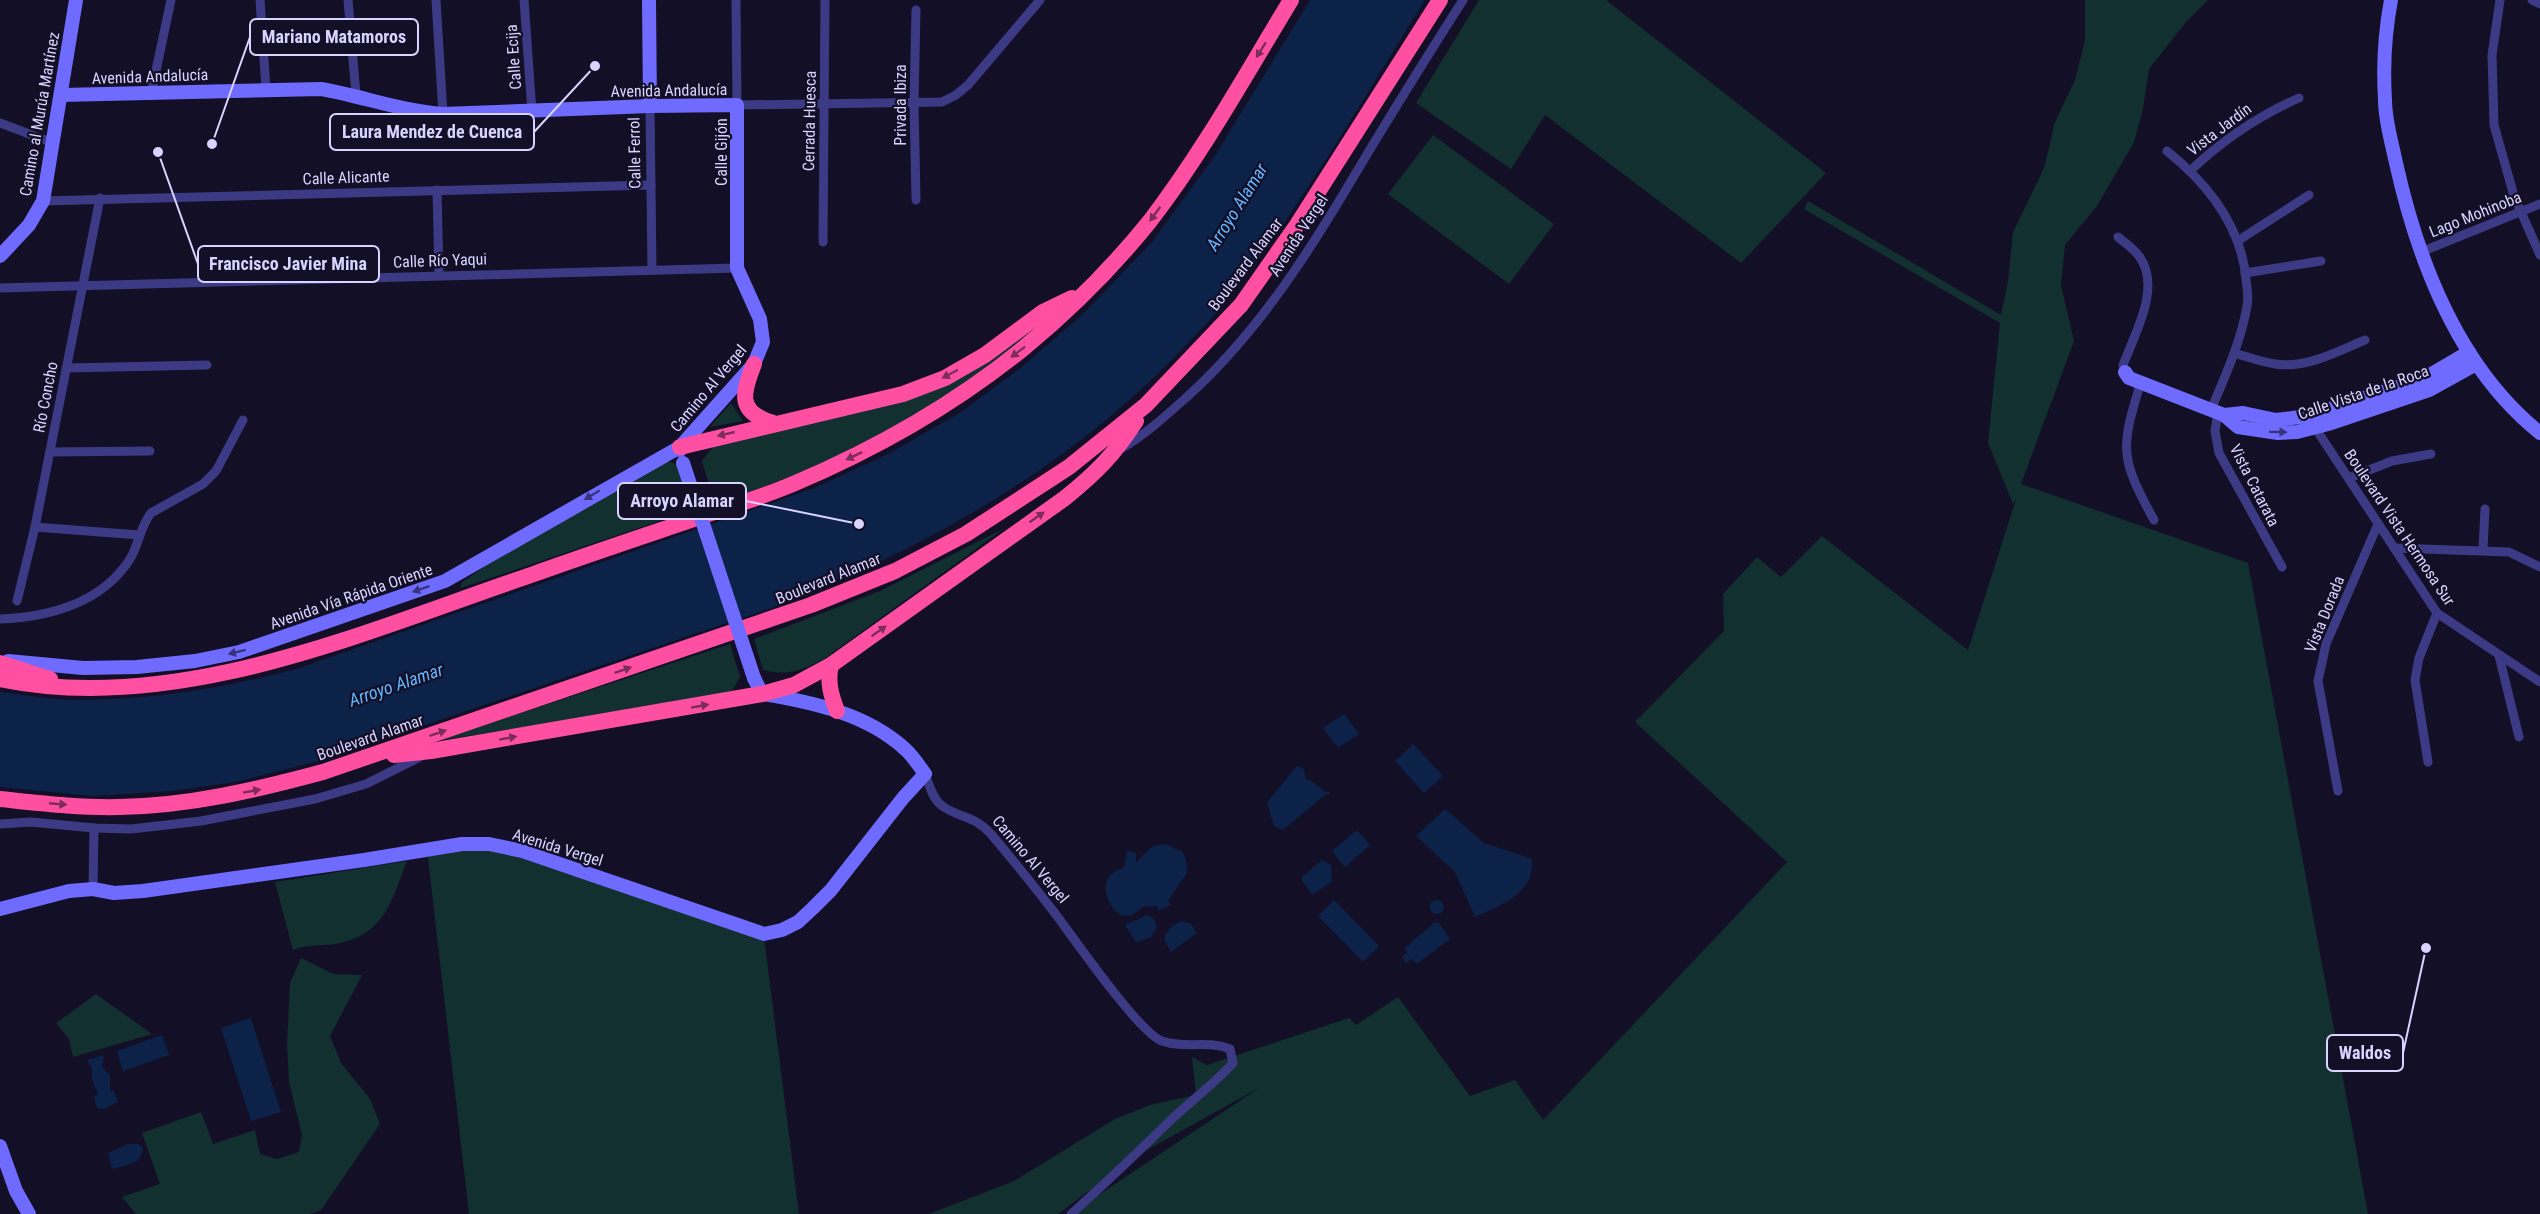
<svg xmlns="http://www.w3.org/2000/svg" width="2540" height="1214" font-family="'Roboto Condensed',sans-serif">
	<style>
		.green { fill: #12302f }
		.water { fill: #0c2248 }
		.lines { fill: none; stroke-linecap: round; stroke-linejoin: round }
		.street { stroke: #3d3a85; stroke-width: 9 }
		.secondary { stroke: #6f6bff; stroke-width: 14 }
		.highway { stroke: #ff4fa3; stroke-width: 16 }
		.secondary-bridge { stroke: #6f6bff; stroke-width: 14 }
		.oneway { fill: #7d2c5e }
		.oneway2 { fill: #38347d }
		.labels { text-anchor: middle; stroke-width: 4.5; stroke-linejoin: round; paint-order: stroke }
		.street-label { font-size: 16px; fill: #d9d4ff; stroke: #130f26 }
		.water-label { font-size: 18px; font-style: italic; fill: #62b6ff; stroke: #130f26 }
		.leader { fill: none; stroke: #d9d4ff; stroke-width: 2 }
		.callout-dot { fill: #d9d4ff; stroke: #130f26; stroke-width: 2 }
		.callout { fill: #130f26; stroke: #d9d4ff; stroke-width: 2 }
		.callout-label { font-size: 18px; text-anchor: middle; font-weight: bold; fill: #d9d4ff }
	</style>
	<rect width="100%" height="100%" fill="#130f26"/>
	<g class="green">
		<path d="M 1479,0 L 1606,0 L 1826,173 L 1741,263 L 1545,115 L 1511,169 L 1416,103 Z"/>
		<path d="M 2085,0 L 2208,0 L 2186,22 L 2149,69 L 2143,109 L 2134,142 L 2097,206 L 2065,245 L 2061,285 L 2074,341 L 2021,484 L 2248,563 L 2368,1214 L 1070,1214 L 1259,1088 L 1136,1156 L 1058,1214 L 929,1214 L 1014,1181 L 1115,1119 L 1150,1105 L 1196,1095 L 1192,1057 L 1207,1065 L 1349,1018 L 1356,1025 L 1398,997 L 1470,1096 L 1515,1080 L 1543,1120 L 1787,862 L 1635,722 L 1724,631 L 1723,594 L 1757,557 L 1781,577 L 1822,536 L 1968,650 L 2016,499 L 2013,504 L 1988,443 L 2000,323 L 1804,209 L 1808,201 L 2001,315 L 2008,281 L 2013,232 L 2044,168 L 2055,122 L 2075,80 L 2085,40 Z"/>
		<path d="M 1433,135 L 1554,224 L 1509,284 L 1388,194 Z"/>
		<path d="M 1053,314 L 1031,334 L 929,409 L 849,451 L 792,476 L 715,504 L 702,461 L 715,444 L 961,378 C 994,360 1021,334 1053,314 Z"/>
		<path d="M 731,403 L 743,421 L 710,427 Z"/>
		<path d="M 666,462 L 672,462 L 679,466 L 692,510 L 461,588 L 461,583 L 507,551 Z"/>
		<path d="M 1005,528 L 824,659 C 800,671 790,676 763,670 L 754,639 L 880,591 Z"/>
		<path d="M 730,644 L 740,677 L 732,691 L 716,697 L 436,741 Z"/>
		<path d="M 427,849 L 519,849 L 763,929 L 799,1214 L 469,1214 Z"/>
		<path d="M 407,861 C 393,896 386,932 344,942 C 327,947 310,943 293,950 L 275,882 Z"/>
		<path d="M 301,958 L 333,974 L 362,975 L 330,1036 L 341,1063 L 370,1099 L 380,1124 L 321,1210 L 310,1214 L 136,1214 L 122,1197 L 160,1184 L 142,1133 L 201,1112 L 213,1144 L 255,1130 L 260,1154 L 277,1159 L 299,1152 L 302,1135 L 289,1082 L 287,1045 L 290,983 Z"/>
		<path d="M 96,994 L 152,1034 L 73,1057 L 69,1039 L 56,1023 Z"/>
	</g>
	<g class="water">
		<path d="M 1310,0 L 1425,0 C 1361,102 1301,208 1225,302 C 1214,317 1200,330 1188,343 C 1074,465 928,548 774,607 L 319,761 L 235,782 L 172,791 L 92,796 L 0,787 L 0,692 C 26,695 52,700 78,700 C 153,700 224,688 296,669 L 814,488 L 888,454 L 961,412 L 1019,369 L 1082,315 L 1151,243 L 1214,157 Z"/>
		<path d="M 1344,714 L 1359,734 L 1338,748 L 1323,728 Z"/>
		<path d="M 1413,744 L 1443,776 L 1424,793 L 1395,761 Z"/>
		<path d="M 1297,766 L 1303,768 L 1306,779 L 1312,781 L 1325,792 L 1330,792 L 1330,794 L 1326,794 L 1283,830 L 1274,826 C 1272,819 1267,807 1268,801 Z"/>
		<path d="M 1445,809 L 1484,843 L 1532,859 C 1535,894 1501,905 1475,917 L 1455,872 L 1416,836 Z"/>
		<path d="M 1357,830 L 1370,845 L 1345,867 L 1332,851 Z"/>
		<path d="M 1165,844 L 1183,852 L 1187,863 L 1187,873 L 1168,901 L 1171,905 L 1158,911 L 1157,906 L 1143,907 L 1131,916 L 1120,915 C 1103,902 1098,872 1124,868 L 1127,851 L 1136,853 L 1136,863 C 1146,853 1149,845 1165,844 Z"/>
		<path d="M 1322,860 L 1331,865 L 1332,881 L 1316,893 L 1312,894 L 1302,881 L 1302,877 Z"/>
		<circle cx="1437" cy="907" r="7"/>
		<path d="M 1334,900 L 1379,946 L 1363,962 L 1318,916 Z"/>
		<path d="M 1147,915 L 1154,919 L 1157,927 L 1151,937 L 1136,942 L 1125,925 Z"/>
		<path d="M 1182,921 L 1191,924 L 1197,933 L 1171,952 L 1165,942 L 1165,935 L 1173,925 Z"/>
		<path d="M 1435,922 L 1439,923 L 1450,939 L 1417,964 L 1412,959 L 1406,963 L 1402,957 L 1407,953 L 1405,948 Z"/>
		<path d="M 251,1018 L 281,1112 L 251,1121 L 221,1028 Z"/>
		<path d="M 162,1035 L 169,1055 L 123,1071 L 117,1051 Z"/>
		<path d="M 104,1055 L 102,1067 L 110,1075 L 110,1091 L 114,1091 L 118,1102 L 104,1109 L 97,1108 L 94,1096 L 98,1094 L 92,1079 L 92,1068 L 87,1060 Z"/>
		<path d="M 128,1144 L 138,1144 L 143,1148 C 142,1165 126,1165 112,1169 L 108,1153 Z"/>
	</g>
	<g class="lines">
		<g class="street">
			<path d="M 260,0 L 266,89"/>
			<path d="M 348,0 L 356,95"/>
			<path d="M 436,0 L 443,114"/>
			<path d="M 524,0 L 532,112"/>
			<path d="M 736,0 L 737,105 L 942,102 L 956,95 L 968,85 L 1040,0"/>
			<path d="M 2500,0 L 2492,55 L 2494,125 L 2514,196 L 2540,255"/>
			<path d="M 2532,0 L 2540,4"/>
			<path d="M 151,94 L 171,0"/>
			<path d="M 650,106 L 652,270"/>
			<path d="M 0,123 L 53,143"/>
			<path d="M 2167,151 C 2208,184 2241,225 2246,279 C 2247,288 2249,298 2247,306 C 2241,342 2225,376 2211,410"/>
			<path d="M 2191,170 C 2224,139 2258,116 2299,98"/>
			<path d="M 437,190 L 439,275"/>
			<path d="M 916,200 L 914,103 L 916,10"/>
			<path d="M 43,201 L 651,185"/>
			<path d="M 2118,237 C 2125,243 2133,248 2139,256 C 2162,287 2135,333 2123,365 L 2125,372"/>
			<path d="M 2239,240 L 2309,195"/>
			<path d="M 823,242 L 825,0"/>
			<path d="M 2421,252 L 2540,204"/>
			<path d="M 2245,273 L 2321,261"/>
			<path d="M 0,288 L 737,268"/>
			<path d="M 2234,353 C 2248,357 2261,362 2275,364 C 2306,369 2338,351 2365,340"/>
			<path d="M 66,368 L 207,365"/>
			<path d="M 2141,382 C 2120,449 2120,458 2154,520"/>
			<path d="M 2218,413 L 2215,431 L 2219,453 L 2282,567"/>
			<path d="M 2312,423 L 2437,613 L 2540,682"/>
			<path d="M 1122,448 C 1143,436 1161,420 1179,404 C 1261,333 1315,242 1369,151 C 1400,100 1431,50 1463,0"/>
			<path d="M 50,452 L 150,451"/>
			<path d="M 2349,478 L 2392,461 L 2431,454"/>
			<path d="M 35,527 L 139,535"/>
			<path d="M 2394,548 L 2509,552 L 2540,567"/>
			<path d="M 2483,549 L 2485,509"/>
			<path d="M 17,601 L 35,527 L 100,198"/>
			<path d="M 0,619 C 49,617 102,603 130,559 C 139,544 140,527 151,513 L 203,484 L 216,471 L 243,420"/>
			<path d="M 2499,656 L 2519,737"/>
			<path d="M 2428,762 L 2415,680 L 2419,658 L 2437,613"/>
			<path d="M 925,774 C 929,784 932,798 941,805 C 957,818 973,814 991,834 C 1013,860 1034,886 1054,912 C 1073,937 1139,1033 1162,1041 C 1184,1049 1209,1040 1230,1049 L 1233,1063 C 1214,1084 1192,1100 1172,1119 C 1139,1151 1106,1183 1071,1214"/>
			<path d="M 2338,791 L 2318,681 L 2326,644 L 2378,524"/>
			<path d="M 0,824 L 31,822 L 94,828 L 131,829 L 201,821 L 315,799 L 366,784 L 420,757"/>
			<path d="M 93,889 L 94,828"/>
		</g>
		<g class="secondary">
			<path d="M 649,0 L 650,106"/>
			<path d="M 2391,0 C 2385,32 2383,68 2385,100 C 2385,121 2392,143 2396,163 C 2418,262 2459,368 2540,433"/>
			<path d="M 61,95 L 321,89 C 362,96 401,111 443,114 L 650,106 L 737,105 L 737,268 L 760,319 L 763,342 L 754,364 L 680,447 L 680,450"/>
			<path d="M 0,256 L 29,225 L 43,201 L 76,0"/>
			<path d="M 2125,372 L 2129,378 L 2224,415 L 2238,427 L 2278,433 L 2297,432 L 2328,424 L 2429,390 L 2476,364"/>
			<path d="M 2224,415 L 2243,413 L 2276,420 L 2308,416 L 2423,379 L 2469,352"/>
			<path d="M 8,661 L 83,668 L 137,667 L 195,661 L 239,652 L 445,581 L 680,447"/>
			<path d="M 0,909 L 69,891 L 93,889 L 114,893 L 143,891 L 364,860 L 462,844 L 489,844 L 522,851 L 764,934 L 782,930 L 798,922 L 813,908 L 831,890 L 903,798 L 925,774 C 919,766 913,756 905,749 C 867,714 812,702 762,694 L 754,678"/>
			<path d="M 0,1146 L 16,1191 L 29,1214"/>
		</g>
		<g class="highway">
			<path d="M 754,364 C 742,394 737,412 773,423"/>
			<path d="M 680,447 L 903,394 L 945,378 L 985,355 L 1043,312 L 1072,298"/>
			<path d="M 0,663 L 50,679"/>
			<path d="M 831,665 C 827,682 831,695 837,711"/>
			<path d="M 0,679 C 177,716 366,631 531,575 C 584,556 638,538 691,520 C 725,508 760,498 793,484 C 876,449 955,404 1025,347 C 1071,309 1113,267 1150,221 C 1203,152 1246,74 1291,0"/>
			<path d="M 394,755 L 431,751 L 762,694 L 794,685 L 831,665 L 1065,498 C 1096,473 1114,455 1136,421"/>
			<path d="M 0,799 C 39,803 80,808 119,807 C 189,806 256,790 323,772 L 811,605 L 895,571 L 966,534 L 1069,467 L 1146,405 L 1241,305 L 1297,225 L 1440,0"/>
		</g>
		<path class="secondary-bridge" d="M 683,463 L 754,678"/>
	</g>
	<defs><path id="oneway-solid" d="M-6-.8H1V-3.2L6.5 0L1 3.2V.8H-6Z" transform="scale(1.5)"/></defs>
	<g class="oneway">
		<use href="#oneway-solid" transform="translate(1261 50) rotate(122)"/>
		<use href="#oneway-solid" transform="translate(1155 214) rotate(126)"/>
		<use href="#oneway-solid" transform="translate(1018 352) rotate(143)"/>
		<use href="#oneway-solid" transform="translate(950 374) rotate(152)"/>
		<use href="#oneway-solid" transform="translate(726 434) rotate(167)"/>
		<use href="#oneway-solid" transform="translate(854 456) rotate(154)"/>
		<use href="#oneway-solid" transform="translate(1037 517) rotate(-35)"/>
		<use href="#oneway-solid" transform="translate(879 631) rotate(-35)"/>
		<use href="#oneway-solid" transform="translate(623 670) rotate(-19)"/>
		<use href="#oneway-solid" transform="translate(700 706) rotate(-10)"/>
		<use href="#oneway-solid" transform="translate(438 733) rotate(-19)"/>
		<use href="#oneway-solid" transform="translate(508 738) rotate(-10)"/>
		<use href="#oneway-solid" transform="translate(252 791) rotate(-10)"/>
		<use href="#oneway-solid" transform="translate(58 804) rotate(5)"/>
	</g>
	<g class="oneway2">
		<use href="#oneway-solid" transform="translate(2278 432) rotate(1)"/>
		<use href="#oneway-solid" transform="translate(592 495) rotate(150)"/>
		<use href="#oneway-solid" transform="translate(421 589) rotate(161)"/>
		<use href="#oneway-solid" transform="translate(237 652) rotate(166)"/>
	</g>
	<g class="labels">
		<g class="street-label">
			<text transform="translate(513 57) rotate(-94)" y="6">Calle Ecija</text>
			<text transform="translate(150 76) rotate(-2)" y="6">Avenida Andalucía</text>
			<text transform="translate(669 90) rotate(-1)" y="6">Avenida Andalucía</text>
			<text transform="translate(900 105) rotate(-90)" y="6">Privada Ibiza</text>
			<text transform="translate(39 114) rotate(-80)" y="6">Camino al Murúa Martínez</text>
			<text transform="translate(809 121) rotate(-89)" y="6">Cerrada Huesca</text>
			<text transform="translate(2219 129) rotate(-37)" y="6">Vista Jardín</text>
			<text transform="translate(721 152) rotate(-90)" y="6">Calle Gijón</text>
			<text transform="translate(634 153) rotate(-91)" y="6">Calle Ferrol</text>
			<text transform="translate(346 177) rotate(-2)" y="6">Calle Alicante</text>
			<text transform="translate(2475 214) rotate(-22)" y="6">Lago Mohinoba</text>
			<text transform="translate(1298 235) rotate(-57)" y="6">Avenida Vergel</text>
			<text transform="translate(440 260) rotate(-2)" y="6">Calle Río Yaqui</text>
			<text transform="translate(1245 264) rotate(-53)" y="6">Boulevard Alamar</text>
			<text transform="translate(708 388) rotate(-50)" y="6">Camino Al Vergel</text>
			<text transform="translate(2363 392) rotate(-19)" y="6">Calle Vista de la Roca</text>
			<text transform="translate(45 397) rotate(-79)" y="6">Río Concho</text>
			<text transform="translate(2255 485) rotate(63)" y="6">Vista Catarata</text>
			<text transform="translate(2400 527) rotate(56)" y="6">Boulevard Vista Hermosa Sur</text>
			<text transform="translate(828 578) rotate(-22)" y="6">Boulevard Alamar</text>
			<text transform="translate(351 596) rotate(-19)" y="6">Avenida Vía Rápida Oriente</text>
			<text transform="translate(2324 614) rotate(-68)" y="6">Vista Dorada</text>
			<text transform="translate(370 737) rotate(-19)" y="6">Boulevard Alamar</text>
			<text transform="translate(558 847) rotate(17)" y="6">Avenida Vergel</text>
			<text transform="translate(1031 859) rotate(50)" y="6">Camino Al Vergel</text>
		</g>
		<g class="water-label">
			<text transform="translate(1237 207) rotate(-58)" y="6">Arroyo Alamar</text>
			<text transform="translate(396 685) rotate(-19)" y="6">Arroyo Alamar</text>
		</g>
	</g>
	<path class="leader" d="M212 144L250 37M595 66L534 132M158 152L198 264M859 524L746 501M2426 948L2403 1053"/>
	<g class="callout-dot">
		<circle cx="212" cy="144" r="6"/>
		<circle cx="595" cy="66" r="6"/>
		<circle cx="158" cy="152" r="6"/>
		<circle cx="859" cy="524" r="6"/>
		<circle cx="2426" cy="948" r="6"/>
	</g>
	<g class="callout">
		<rect x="250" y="19" width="168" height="36" rx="6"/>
		<rect x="330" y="114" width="204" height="36" rx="6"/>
		<rect x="198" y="246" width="181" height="36" rx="6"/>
		<rect x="618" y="483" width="128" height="36" rx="6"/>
		<rect x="2327" y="1035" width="76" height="36" rx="6"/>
	</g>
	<g class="callout-label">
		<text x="334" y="43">Mariano Matamoros</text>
		<text x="432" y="138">Laura Mendez de Cuenca</text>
		<text x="288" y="270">Francisco Javier Mina</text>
		<text x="682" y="507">Arroyo Alamar</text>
		<text x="2365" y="1059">Waldos</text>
	</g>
</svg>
